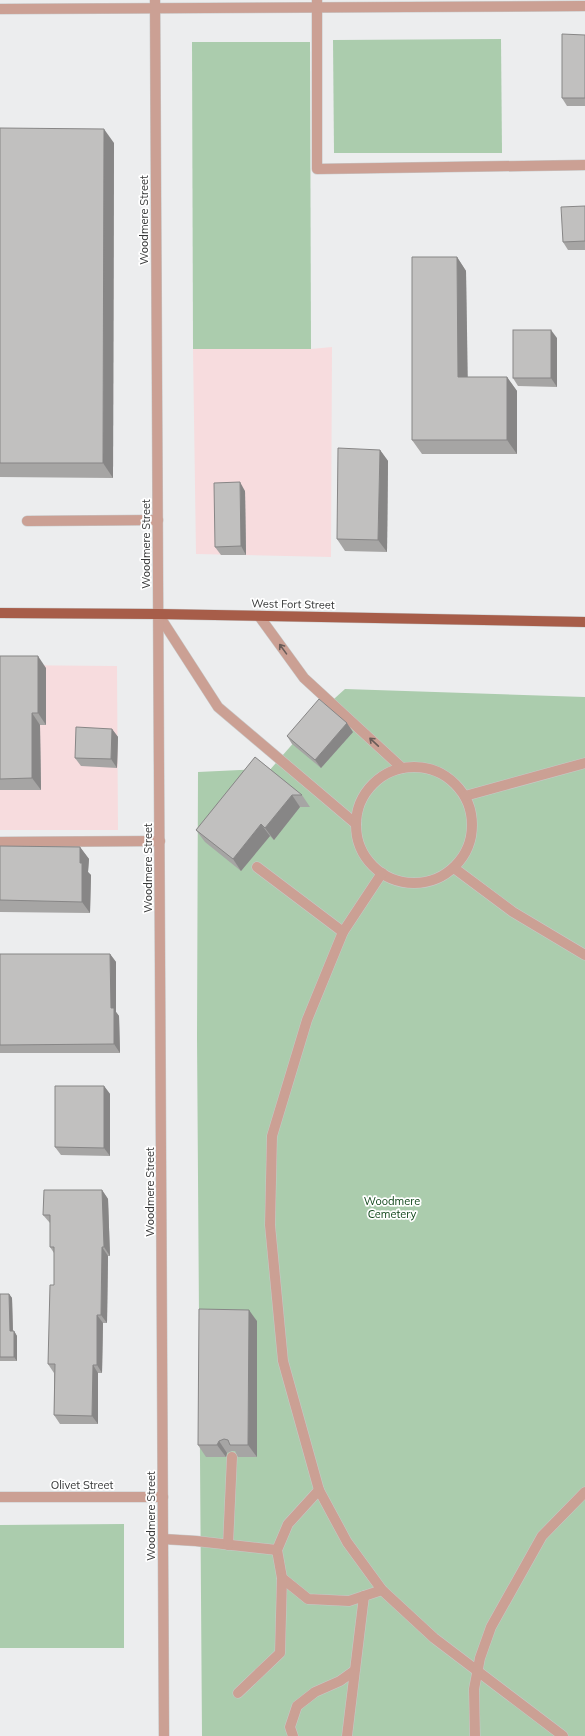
<svg xmlns="http://www.w3.org/2000/svg" width="585" height="1736" font-family="Mulish,sans-serif">
	<style>
		.commercial { fill: #f7dcde }
		.green { fill: #abccad }
		.lines { fill: none; stroke-linecap: round; stroke-linejoin: round }
		.service-casing { stroke: #c8c9c9; stroke-width: 11 }
		.minor-casing { stroke: #c8c9c9; stroke-width: 11 }
		.tertiary-casing { stroke: #c8c9c9; stroke-width: 11 }
		.primary-casing { stroke: #c8c9c9; stroke-width: 11 }
		.service { stroke: #cba094; stroke-width: 10 }
		.minor { stroke: #cba094; stroke-width: 10 }
		.tertiary { stroke: #cba094; stroke-width: 10 }
		.primary { stroke: #a75d49; stroke-width: 10 }
		.wall { fill: #a6a5a4 }
		.shaded-wall { fill: #878686 }
		.building { fill: #c1c0bf; stroke: #878686 }
		.oneway { stroke: #6a5c58 }
		.labels { text-anchor: middle; stroke-width: 3.5; stroke-linejoin: round; paint-order: stroke }
		.street-label { font-size: 11px; fill: #363737; stroke: #fff }
		.park-label { font-size: 11px; fill: #0f4519; stroke: #fff }
	</style>
	<rect width="100%" height="100%" fill="#ecedee"/>
	<g class="commercial">
		<path d="M 332,347 L 331,557 L 196,554 L 193,349 L 311,349 Z"/>
		<path d="M 0,665 L 117,666 L 118,830 L 0,830 Z"/>
	</g>
	<g class="green">
		<path d="M 501,39 L 502,153 L 334,153 L 333,40 Z"/>
		<path d="M 192,42 L 310,42 L 311,349 L 193,349 Z"/>
		<path d="M 345,689 L 585,697 L 585,1736 L 202,1736 L 197,1038 L 198,772 L 263,769 L 268,772 L 325,707 Z"/>
		<path d="M 124,1524 L 124,1648 L 0,1648 L 0,1525 Z"/>
	</g>
	<g class="lines">
		<defs>
			<g id="service">
				<path d="M 317,0 L 317,169 L 585,165"/>
				<path d="M 27,521 L 158,520"/>
				<path d="M 158,614 L 218,707 L 356,824"/>
				<path d="M 259,616 L 304,678 L 402,768"/>
				<circle cx="414" cy="825" r="58"/>
				<path d="M 465,796 L 585,763"/>
				<path d="M 0,842 L 160,841"/>
				<path d="M 257,867 L 343,932"/>
				<path d="M 454,868 L 513,912 L 585,955"/>
				<path d="M 382,873 L 343,932 L 307,1020 L 272,1136 L 270,1225 L 283,1361 L 319,1490 L 347,1542 L 382,1590 L 434,1638 L 563,1736"/>
				<path d="M 319,1490 L 288,1524 L 277,1550 L 282,1578 L 308,1599 L 349,1601 L 382,1590"/>
				<path d="M 163,1539 L 196,1541 L 277,1550"/>
				<path d="M 228,1545 L 232,1457"/>
				<path d="M 238,1693 L 280,1653 L 282,1578"/>
				<path d="M 293,1736 L 290,1727 L 297,1706 L 315,1692 L 340,1681 L 354,1671"/>
				<path d="M 347,1736 L 364,1596"/>
				<path d="M 475,1736 L 474,1689 L 480,1658 L 491,1627 L 542,1536 L 585,1492"/>
			</g>
			<g id="minor">
				<path d="M 0,9 L 585,6"/>
				<path d="M 0,1497 L 163,1497"/>
			</g>
			<path id="tertiary" d="M 155,0 L 164,1736"/>
			<path id="primary" d="M 0,613 L 158,614 L 585,622"/>
		</defs>
		<use href="#service" class="service-casing"/>
		<use href="#minor" class="minor-casing"/>
		<use href="#tertiary" class="tertiary-casing"/>
		<use href="#primary" class="primary-casing"/>
		<use href="#service" class="service"/>
		<use href="#minor" class="minor"/>
		<use href="#tertiary" class="tertiary"/>
		<use href="#primary" class="primary"/>
	</g>
	<g class="wall">
		<path d="M 585,35 L 585,106 L 567,106 L 562,98 Z"/>
		<path d="M 0,128 L 114,143 L 113,478 L 0,477 Z"/>
		<path d="M 585,206 L 585,250 L 568,250 L 563,242 Z"/>
		<path d="M 457,257 L 466,271 L 467,377 L 507,377 L 517,391 L 517,454 L 422,454 L 412,440 Z"/>
		<path d="M 557,338 L 557,387 L 518,386 L 513,378 Z"/>
		<path d="M 380,450 L 388,461 L 387,552 L 345,551 L 337,539 Z"/>
		<path d="M 245,491 L 246,555 L 221,555 L 215,547 Z"/>
		<path d="M 0,656 L 46,668 L 46,725 L 40,725 L 41,790 L 0,790 Z"/>
		<path d="M 112,729 L 118,737 L 117,768 L 81,766 L 75,758 Z"/>
		<path d="M 353,732 L 321,768 L 292,744 L 287,736 Z"/>
		<path d="M 255,757 L 302,795 L 310,807 L 300,807 L 274,840 L 270,836 L 241,871 L 205,842 L 196,830 Z"/>
		<path d="M 0,846 L 80,847 L 89,859 L 88,872 L 91,875 L 90,913 L 0,912 Z"/>
		<path d="M 0,954 L 110,954 L 116,962 L 116,1012 L 119,1016 L 120,1053 L 0,1053 Z"/>
		<path d="M 104,1086 L 110,1094 L 110,1156 L 61,1155 L 55,1147 Z"/>
		<path d="M 102,1190 L 108,1199 L 110,1256 L 108,1256 L 107,1323 L 103,1323 L 102,1373 L 98,1373 L 98,1424 L 60,1424 L 54,1415 L 54,1373 L 48,1364 L 54,1285 L 54,1253 L 50,1247 L 50,1223 L 43,1215 Z"/>
		<path d="M 0,1294 L 9,1294 L 12,1298 L 13,1331 L 14,1331 L 17,1336 L 17,1361 L 0,1361 Z"/>
		<path d="M 257,1321 L 257,1457 L 238,1457 L 235,1451 L 232,1451 L 227,1453 L 226,1457 L 206,1457 L 198,1445 Z"/>
	</g>
	<g class="shaded-wall">
		<path d="M 104,129 L 114,143 L 113,478 L 103,463 Z"/>
		<path d="M 457,257 L 466,271 L 468,391 L 458,377 Z"/>
		<path d="M 551,330 L 557,338 L 557,387 L 551,378 Z"/>
		<path d="M 507,377 L 517,391 L 517,454 L 507,440 Z"/>
		<path d="M 380,450 L 388,461 L 387,552 L 378,540 Z"/>
		<path d="M 240,482 L 245,491 L 246,555 L 241,546 Z"/>
		<path d="M 38,656 L 46,668 L 46,725 L 38,713 Z"/>
		<path d="M 32,713 L 40,725 L 41,790 L 32,778 Z"/>
		<path d="M 347,723 L 353,732 L 321,768 L 315,760 Z"/>
		<path d="M 112,729 L 118,737 L 117,768 L 111,759 Z"/>
		<path d="M 292,795 L 300,807 L 274,840 L 265,828 Z"/>
		<path d="M 261,824 L 270,836 L 241,871 L 233,859 Z"/>
		<path d="M 80,847 L 89,859 L 88,872 L 91,875 L 90,913 L 82,902 L 80,863 Z"/>
		<path d="M 110,954 L 116,962 L 116,1012 L 119,1016 L 120,1053 L 114,1044 L 111,1008 Z"/>
		<path d="M 104,1086 L 110,1094 L 110,1156 L 104,1148 Z"/>
		<path d="M 102,1190 L 108,1199 L 110,1256 L 104,1247 Z"/>
		<path d="M 102,1247 L 108,1256 L 107,1323 L 101,1315 Z"/>
		<path d="M 9,1294 L 12,1298 L 13,1336 L 10,1331 Z"/>
		<path d="M 249,1310 L 257,1321 L 257,1457 L 248,1445 Z"/>
		<path d="M 97,1315 L 103,1323 L 102,1373 L 97,1365 Z"/>
		<path d="M 14,1331 L 17,1336 L 17,1361 L 14,1357 Z"/>
		<path d="M 93,1365 L 98,1373 L 98,1424 L 92,1416 Z"/>
		<path d="M 219,1441 L 227,1453 L 226,1457 L 217,1445 Z"/>
	</g>
	<g class="building">
		<path d="M 562,34 L 585,35 L 585,98 L 562,98 Z"/>
		<path d="M 0,128 L 104,129 L 103,463 L 0,463 Z"/>
		<path d="M 585,206 L 585,241 L 563,242 L 561,207 Z"/>
		<path d="M 412,257 L 457,257 L 458,377 L 507,377 L 507,440 L 412,440 Z"/>
		<rect x="513" y="330" width="38" height="48"/>
		<path d="M 338,448 L 380,450 L 378,540 L 337,539 Z"/>
		<path d="M 240,482 L 241,546 L 215,547 L 214,483 Z"/>
		<path d="M 0,656 L 38,656 L 38,713 L 32,713 L 32,778 L 0,779 Z"/>
		<path d="M 319,699 L 347,723 L 315,760 L 287,736 Z"/>
		<path d="M 76,727 L 112,729 L 111,759 L 75,758 Z"/>
		<path d="M 255,757 L 302,795 L 292,795 L 265,828 L 261,824 L 233,859 L 196,830 Z"/>
		<path d="M 0,846 L 80,847 L 80,863 L 82,863 L 82,902 L 0,900 Z"/>
		<path d="M 0,954 L 110,954 L 111,1008 L 114,1008 L 114,1044 L 0,1045 Z"/>
		<path d="M 55,1086 L 104,1086 L 104,1148 L 55,1147 Z"/>
		<path d="M 44,1190 L 102,1190 L 104,1247 L 102,1247 L 101,1315 L 97,1315 L 97,1365 L 93,1365 L 92,1416 L 54,1415 L 55,1364 L 48,1364 L 50,1285 L 54,1285 L 54,1247 L 50,1247 L 50,1215 L 43,1215 Z"/>
		<path d="M 0,1294 L 9,1294 L 10,1331 L 14,1331 L 14,1357 L 0,1357 Z"/>
		<path d="M 199,1309 L 249,1310 L 248,1445 L 230,1445 L 228,1440 L 224,1439 L 219,1441 L 217,1445 L 198,1445 Z"/>
	</g>
	<defs><path id="oneway-shaft" d="M-6 0H5M1.5-3L5.5 0L1.5 3" fill="none" stroke-width="1.6" stroke-linecap="round" stroke-linejoin="round"/></defs>
	<g class="oneway">
		<use href="#oneway-shaft" transform="translate(283 649) rotate(-126)"/>
		<use href="#oneway-shaft" transform="translate(374 742) rotate(-137)"/>
	</g>
	<g class="labels">
		<g class="street-label">
			<text transform="translate(144 220) rotate(-90)" y="4">Woodmere Street</text>
			<text transform="translate(146 544) rotate(-90)" y="4">Woodmere Street</text>
			<text transform="translate(293 604) rotate(1)" y="4">West Fort Street</text>
			<text transform="translate(148 868) rotate(-90)" y="4">Woodmere Street</text>
			<text transform="translate(150 1192) rotate(-90)" y="4">Woodmere Street</text>
			<text x="82" y="1489">Olivet Street</text>
			<text transform="translate(151 1516) rotate(-90)" y="4">Woodmere Street</text>
		</g>
		<g class="park-label">
			<text x="392" y="1205">Woodmere<tspan x="392" dy="13">Cemetery</tspan></text>
		</g>
	</g>
</svg>
